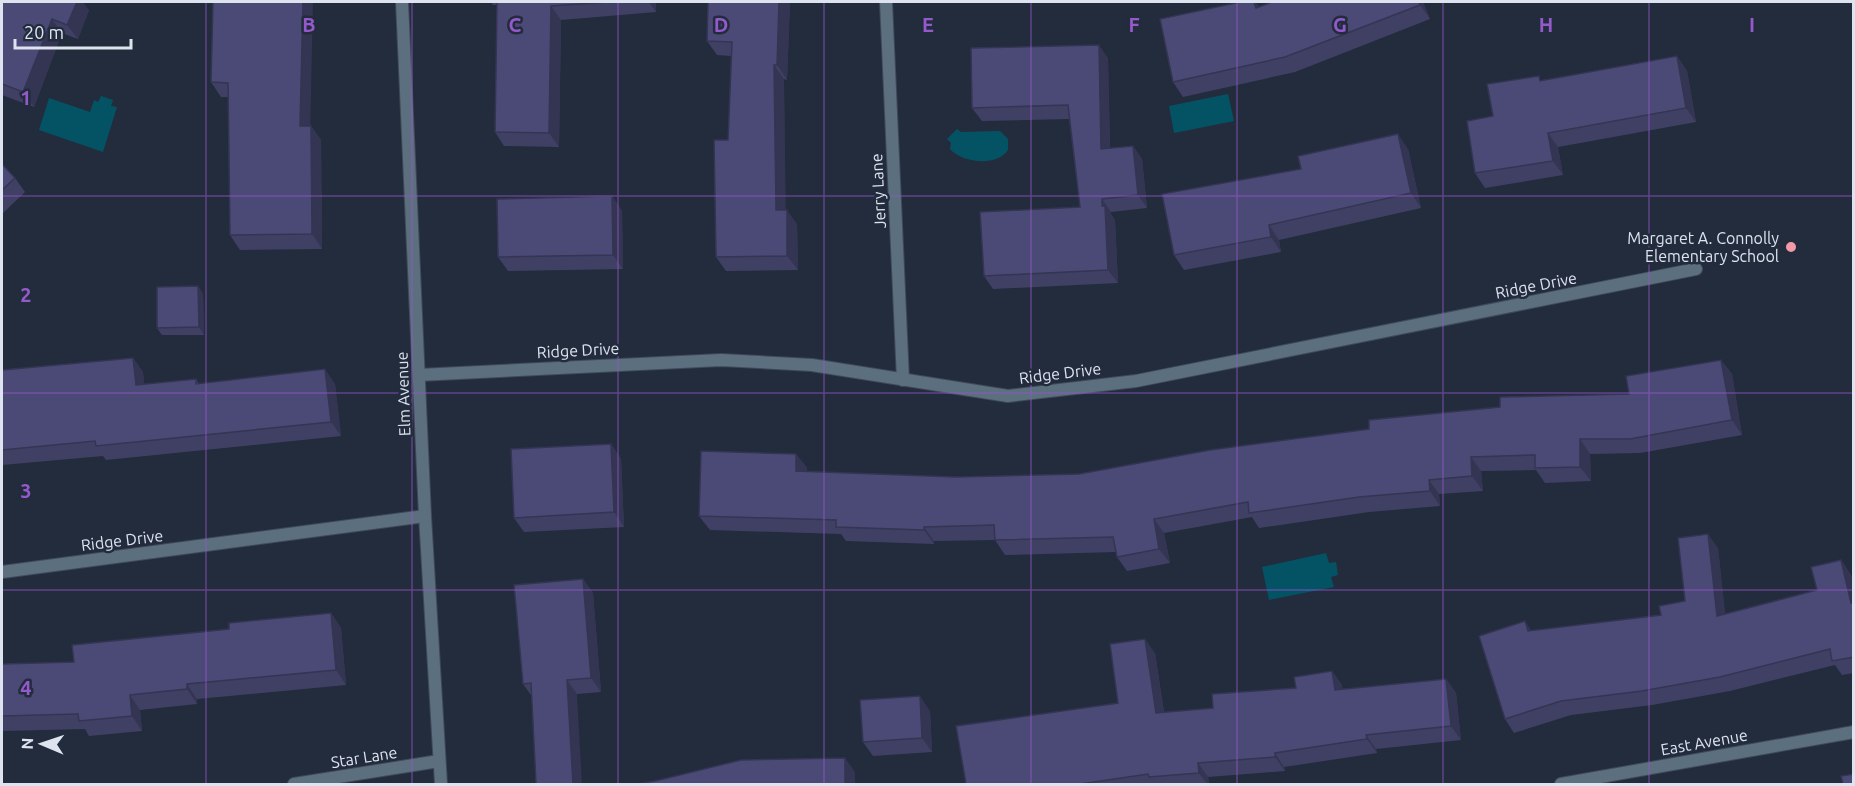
<svg xmlns="http://www.w3.org/2000/svg" width="1855" height="786" font-family="Ubuntu,sans-serif">
	<style>
		.water { fill: #045365 }
		.lines { fill: none; stroke-linecap: round; stroke-linejoin: round }
		.street-casing { stroke: #404959; stroke-width: 14 }
		.street { stroke: #5b6f7e; stroke-width: 12 }
		.wall { fill: #404065 }
		.shaded-wall { fill: #343453 }
		.building { fill: #4b4a76; stroke: #343453; stroke-width: 1.5 }
		.grid { fill: none; stroke: #945acb; stroke-width: 1.5; stroke-opacity: 0.55 }
		.poi-dot { fill: #f39aa9; stroke: #222c3d; stroke-width: 2 }
		.labels { text-anchor: middle; stroke-width: 5; stroke-linejoin: round; paint-order: stroke }
		.street-label { font-size: 16px; fill: #dde3ef; stroke: #222c3d }
		.poi-label { font-size: 16px; fill: #dde3ef; stroke: #222c3d; text-anchor: end }
		.grid-label { font-size: 20px; text-anchor: middle; font-weight: bold; fill: #945acb; stroke: #222c3d; stroke-width: 5; stroke-linejoin: round; paint-order: stroke }
	</style>
	<rect width="100%" height="100%" fill="#222c3d"/>
	<g class="water">
		<path d="M 1228,94 L 1234,121 L 1174,133 L 1169,106 Z"/>
		<path d="M 101,96 L 113,100 L 111,106 L 117,107 L 103,152 L 39,130 L 49,98 L 90,112 L 94,100 L 98,102 Z"/>
		<path d="M 957,129 L 961,132 L 1000,131 L 1008,139 L 1008,150 C 997,167 962,163 950,149 L 951,143 L 947,139 Z"/>
		<path d="M 1326,553 L 1329,563 L 1336,562 L 1338,575 L 1331,577 L 1334,587 L 1269,600 L 1262,567 Z"/>
	</g>
	<g class="lines">
		<defs>
			<g id="street">
				<path d="M 402,2 L 425,516 L 441,784"/>
				<path d="M 886,2 L 903,380"/>
				<path d="M 419,375 L 721,360 L 812,365 L 1008,396 L 1136,381 L 1696,269"/>
				<path d="M 2,572 L 425,516"/>
				<path d="M 294,784 L 439,761"/>
				<path d="M 1561,784 L 1854,732"/>
			</g>
		</defs>
		<use href="#street" class="street-casing"/>
		<use href="#street" class="street"/>
	</g>
	<g class="wall">
		<path d="M 2,2 L 89,10 L 78,39 L 62,33 L 34,107 L 2,95 Z"/>
		<path d="M 213,2 L 311,126 L 321,140 L 322,249 L 240,250 L 230,235 L 228,97 L 221,97 L 211,82 Z"/>
		<path d="M 491,2 L 656,2 L 656,12 L 561,20 L 559,147 L 504,146 L 495,132 L 497,5 L 493,5 Z"/>
		<path d="M 708,2 L 790,2 L 787,80 L 784,79 L 785,210 L 797,224 L 798,270 L 726,271 L 716,257 L 728,140 L 731,56 L 717,55 L 707,41 Z"/>
		<path d="M 1423,2 L 1430,19 L 1295,72 L 1183,97 L 1173,82 L 1259,7 Z"/>
		<path d="M 1677,56 L 1687,71 L 1696,122 L 1558,147 L 1563,175 L 1485,188 L 1475,173 L 1493,116 L 1542,80 Z"/>
		<path d="M 1108,58 L 1110,148 L 1133,146 L 1142,159 L 1147,208 L 1111,212 L 1111,214 L 1115,220 L 1118,283 L 993,289 L 984,276 L 1080,207 L 1069,119 L 982,121 L 972,108 Z"/>
		<path d="M 1408,149 L 1421,208 L 1279,240 L 1281,252 L 1184,270 L 1174,255 L 1301,169 Z"/>
		<path d="M 2,164 L 15,178 L 25,192 L 2,214 Z"/>
		<path d="M 612,196 L 622,211 L 623,269 L 508,271 L 498,257 Z"/>
		<path d="M 198,286 L 203,294 L 204,335 L 162,335 L 157,328 Z"/>
		<path d="M 133,358 L 143,372 L 144,384 L 196,379 L 199,384 L 335,384 L 341,436 L 106,460 L 103,456 L 2,465 L 2,370 Z"/>
		<path d="M 1721,360 L 1732,374 L 1742,435 L 1640,453 L 1590,454 L 1591,481 L 1545,483 L 1536,470 L 1481,471 L 1483,491 L 1439,494 L 1440,506 L 1369,512 L 1259,528 L 1252,517 L 1164,533 L 1170,563 L 1127,571 L 1117,557 L 1116,552 L 1005,555 L 995,540 L 934,541 L 934,544 L 846,541 L 841,534 L 710,530 L 699,516 L 796,454 L 807,468 L 807,471 L 956,477 L 1079,474 L 1629,394 Z"/>
		<path d="M 611,444 L 621,459 L 624,527 L 524,532 L 514,518 Z"/>
		<path d="M 1718,548 L 1725,614 L 1817,590 L 1841,560 L 1851,575 L 1854,586 L 1854,673 L 1842,675 L 1835,665 L 1730,691 L 1652,705 L 1571,715 L 1514,733 L 1505,719 L 1532,631 L 1661,615 L 1685,601 Z"/>
		<path d="M 583,579 L 593,593 L 601,692 L 577,694 L 531,695 L 523,684 Z"/>
		<path d="M 331,613 L 341,628 L 346,685 L 197,699 L 197,704 L 140,710 L 142,731 L 89,736 L 85,729 L 2,731 L 2,664 L 74,662 L 229,629 Z"/>
		<path d="M 1155,653 L 1164,712 L 1213,708 L 1296,688 L 1332,671 L 1342,685 L 1342,689 L 1446,679 L 1456,693 L 1461,740 L 1376,749 L 1377,753 L 1284,767 L 1285,771 L 1208,777 L 1209,784 L 966,784 L 1118,703 Z"/>
		<path d="M 930,711 L 932,752 L 873,756 L 863,742 Z"/>
	</g>
	<g class="shaded-wall">
		<path d="M 77,2 L 83,2 L 89,10 L 78,39 L 67,25 Z"/>
		<path d="M 303,2 L 313,2 L 310,140 L 300,126 Z"/>
		<path d="M 649,2 L 656,2 L 656,12 Z"/>
		<path d="M 779,2 L 790,2 L 787,80 L 777,65 Z"/>
		<path d="M 1254,2 L 1256,2 L 1264,13 L 1256,8 Z"/>
		<path d="M 1419,2 L 1423,2 L 1430,19 L 1420,5 Z"/>
		<path d="M 551,6 L 561,20 L 559,147 L 549,133 Z"/>
		<path d="M 52,19 L 62,33 L 34,107 L 23,92 Z"/>
		<path d="M 1099,45 L 1108,58 L 1110,163 L 1101,149 Z"/>
		<path d="M 1677,56 L 1687,71 L 1696,122 L 1686,108 Z"/>
		<path d="M 774,65 L 784,79 L 786,224 L 776,210 Z"/>
		<path d="M 311,126 L 321,140 L 322,249 L 312,234 Z"/>
		<path d="M 1548,133 L 1558,147 L 1563,175 L 1553,161 Z"/>
		<path d="M 1398,134 L 1408,149 L 1421,208 L 1411,193 Z"/>
		<path d="M 1133,146 L 1142,159 L 1147,208 L 1138,195 Z"/>
		<path d="M 612,196 L 622,211 L 623,269 L 613,255 Z"/>
		<path d="M 1102,199 L 1111,212 L 1111,214 L 1115,220 L 1118,283 L 1108,270 Z"/>
		<path d="M 787,210 L 797,224 L 798,270 L 787,256 Z"/>
		<path d="M 1269,225 L 1279,240 L 1281,252 L 1271,237 Z"/>
		<path d="M 198,286 L 203,294 L 204,335 L 199,327 Z"/>
		<path d="M 133,358 L 143,372 L 146,400 L 136,385 Z"/>
		<path d="M 1721,360 L 1732,374 L 1742,435 L 1732,420 Z"/>
		<path d="M 325,369 L 335,384 L 341,436 L 331,422 Z"/>
		<path d="M 1580,439 L 1590,454 L 1591,481 L 1580,467 Z"/>
		<path d="M 611,444 L 621,459 L 624,527 L 614,512 Z"/>
		<path d="M 796,454 L 807,468 L 806,485 L 796,471 Z"/>
		<path d="M 1471,457 L 1481,471 L 1483,491 L 1472,476 Z"/>
		<path d="M 1429,480 L 1439,494 L 1440,506 L 1430,491 Z"/>
		<path d="M 1154,519 L 1164,533 L 1170,563 L 1159,549 Z"/>
		<path d="M 924,527 L 934,541 L 934,544 L 924,530 Z"/>
		<path d="M 1708,534 L 1718,548 L 1727,630 L 1717,616 Z"/>
		<path d="M 1841,560 L 1851,575 L 1854,586 L 1854,607 L 1851,603 Z"/>
		<path d="M 583,579 L 593,593 L 601,692 L 591,678 Z"/>
		<path d="M 331,613 L 341,628 L 346,685 L 336,670 Z"/>
		<path d="M 1525,621 L 1535,636 L 1528,631 Z"/>
		<path d="M 1145,639 L 1155,653 L 1166,727 L 1156,713 Z"/>
		<path d="M 1332,671 L 1342,685 L 1345,704 L 1335,690 Z"/>
		<path d="M 1446,679 L 1456,693 L 1461,740 L 1451,726 Z"/>
		<path d="M 567,680 L 577,694 L 582,784 L 573,784 Z"/>
		<path d="M 187,684 L 197,699 L 197,704 L 187,689 Z"/>
		<path d="M 130,695 L 140,710 L 142,731 L 132,716 Z"/>
		<path d="M 920,696 L 930,711 L 932,752 L 922,738 Z"/>
		<path d="M 1366,735 L 1376,749 L 1377,753 L 1367,739 Z"/>
		<path d="M 1275,753 L 1284,767 L 1285,771 L 1275,757 Z"/>
		<path d="M 845,758 L 855,772 L 855,784 L 845,784 Z"/>
		<path d="M 1198,763 L 1208,777 L 1209,784 L 1207,784 L 1199,773 Z"/>
	</g>
	<g class="building">
		<path d="M 2,2 L 77,2 L 67,25 L 52,19 L 23,92 L 2,84 Z"/>
		<path d="M 213,2 L 303,2 L 300,126 L 311,126 L 312,234 L 230,235 L 228,83 L 211,82 Z"/>
		<path d="M 497,2 L 608,2 L 551,6 L 549,133 L 495,132 Z"/>
		<path d="M 708,2 L 779,2 L 777,65 L 774,65 L 776,210 L 787,210 L 787,256 L 716,257 L 714,140 L 728,140 L 732,42 L 707,41 Z"/>
		<path d="M 1240,2 L 1254,2 L 1256,8 L 1272,2 L 1419,2 L 1420,5 L 1285,57 L 1173,82 L 1160,19 Z"/>
		<path d="M 1099,45 L 1101,149 L 1133,146 L 1138,195 L 1102,199 L 1102,206 L 1105,206 L 1108,270 L 984,276 L 980,212 L 1080,207 L 1068,105 L 972,108 L 971,48 Z"/>
		<path d="M 1677,56 L 1686,108 L 1548,133 L 1553,161 L 1475,173 L 1467,121 L 1493,116 L 1487,84 L 1539,76 L 1540,81 Z"/>
		<path d="M 1398,134 L 1411,193 L 1269,225 L 1271,237 L 1174,255 L 1162,194 L 1301,169 L 1298,156 Z"/>
		<path d="M 2,164 L 15,178 L 2,190 Z"/>
		<path d="M 612,196 L 613,255 L 498,257 L 497,199 Z"/>
		<path d="M 198,286 L 199,327 L 157,328 L 157,287 Z"/>
		<path d="M 133,358 L 136,385 L 196,379 L 196,384 L 325,369 L 331,422 L 96,446 L 95,441 L 2,450 L 2,370 Z"/>
		<path d="M 1721,360 L 1732,420 L 1630,439 L 1580,439 L 1580,467 L 1535,468 L 1535,455 L 1471,457 L 1472,476 L 1429,480 L 1430,491 L 1359,497 L 1249,513 L 1248,502 L 1154,519 L 1159,549 L 1117,557 L 1113,537 L 995,540 L 994,525 L 924,527 L 924,530 L 836,527 L 836,520 L 699,516 L 701,451 L 796,454 L 796,471 L 956,477 L 1079,474 L 1210,450 L 1369,429 L 1369,420 L 1500,407 L 1500,397 L 1629,394 L 1626,376 Z"/>
		<path d="M 611,444 L 614,512 L 514,518 L 511,449 Z"/>
		<path d="M 1708,534 L 1717,616 L 1817,590 L 1811,567 L 1841,560 L 1851,603 L 1854,602 L 1854,657 L 1832,661 L 1830,649 L 1720,677 L 1642,691 L 1561,701 L 1505,719 L 1479,636 L 1525,621 L 1528,631 L 1661,615 L 1659,606 L 1685,601 L 1678,538 Z"/>
		<path d="M 583,579 L 591,678 L 567,680 L 573,784 L 536,784 L 531,683 L 523,684 L 514,585 Z"/>
		<path d="M 331,613 L 336,670 L 187,684 L 187,689 L 130,695 L 132,716 L 79,721 L 78,714 L 2,716 L 2,664 L 74,662 L 72,645 L 229,629 L 229,623 Z"/>
		<path d="M 1145,639 L 1156,713 L 1213,708 L 1212,694 L 1296,688 L 1294,677 L 1332,671 L 1335,690 L 1446,679 L 1451,726 L 1366,735 L 1367,739 L 1275,753 L 1275,757 L 1198,763 L 1199,773 L 1149,777 L 1148,774 L 1080,784 L 966,784 L 956,726 L 1118,703 L 1110,644 Z"/>
		<path d="M 920,696 L 922,738 L 863,742 L 860,700 Z"/>
		<path d="M 845,758 L 845,784 L 637,784 L 655,781 L 741,760 Z"/>
		<path d="M 1854,774 L 1854,784 L 1843,784 L 1841,776 Z"/>
	</g>
	<path class="grid" d="M 206,2 L 206,784M 412,2 L 412,784M 618,2 L 618,784M 824,2 L 824,784M 1031,2 L 1031,784M 1237,2 L 1237,784M 1443,2 L 1443,784M 1649,2 L 1649,784M 2,196 L 1854,196M 2,393 L 1854,393M 2,590 L 1854,590"/>
	<circle class="poi-dot" cx="1791" cy="247" r="6"/>
	<g class="labels">
		<g class="street-label">
			<text transform="translate(878 191) rotate(-93)" y="6">Jerry Lane</text>
			<text transform="translate(1536 285) rotate(-11)" y="6">Ridge Drive</text>
			<text transform="translate(578 350) rotate(-3)" y="6">Ridge Drive</text>
			<text transform="translate(1060 373) rotate(-7)" y="6">Ridge Drive</text>
			<text transform="translate(403 394) rotate(-92)" y="6">Elm Avenue</text>
			<text transform="translate(122 540) rotate(-7)" y="6">Ridge Drive</text>
			<text transform="translate(1704 742) rotate(-10)" y="6">East Avenue</text>
			<text transform="translate(364 757) rotate(-9)" y="6">Star Lane</text>
		</g>
		<g class="poi-label">
			<text x="1779" y="244">Margaret A. Connolly<tspan x="1779" dy="18">Elementary School</tspan></text>
		</g>
	</g>
	<g class="grid-label">
		<text x="309" y="32">B</text>
		<text x="515" y="32">C</text>
		<text x="721" y="32">D</text>
		<text x="928" y="32">E</text>
		<text x="1134" y="32">F</text>
		<text x="1340" y="32">G</text>
		<text x="1546" y="32">H</text>
		<text x="1752" y="32">I</text>
		<text x="26" y="105">1</text>
		<text x="26" y="302">2</text>
		<text x="26" y="498">3</text>
		<text x="26" y="695">4</text>
	</g>
	<rect width="1855" height="786" fill="none" stroke="#dde3ef" stroke-width="6"/>
	<g transform="translate(42 744) rotate(272)" stroke="#222c3d" stroke-width="4.5" paint-order="stroke">
	<path d="M0-4.5L10 22L0 15L-10 22Z" fill="#dde3ef"/>
	<text y="-9" font-size="16" font-weight="bold" text-anchor="middle" fill="#dde3ef">N</text>
	</g>
	<path d="M15 39v9h116v-9" fill="none" stroke="#dde3ef" stroke-width="3"/>
	<text x="24" y="39" font-size="18" fill="#dde3ef" stroke="#222c3d" stroke-width="4.5" paint-order="stroke">20 m</text>
</svg>
